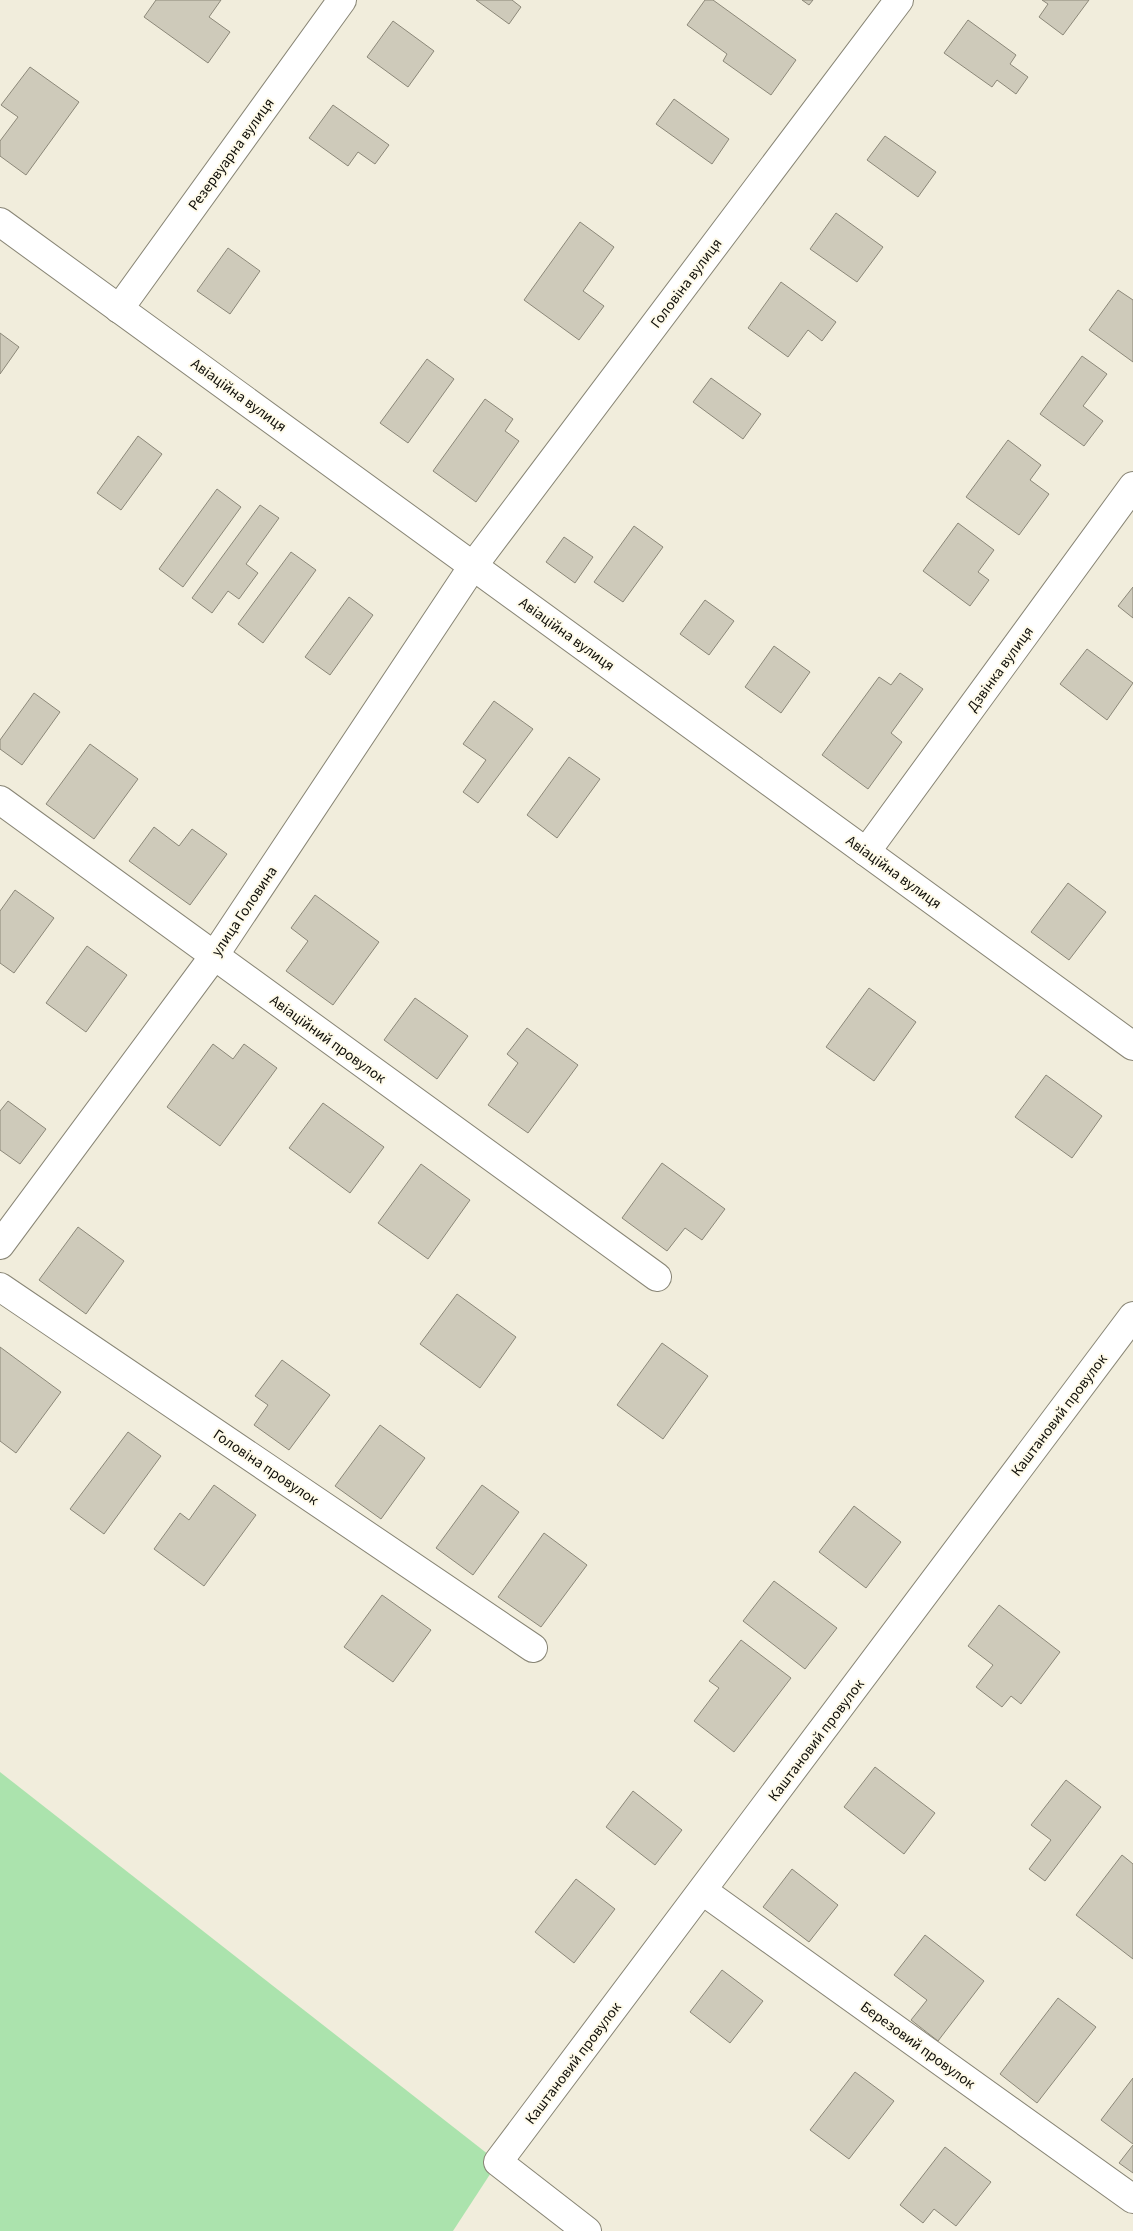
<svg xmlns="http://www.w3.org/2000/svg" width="1133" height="2231" font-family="'Source Sans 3',sans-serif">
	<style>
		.green { fill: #abe3ad }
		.building { fill: #cecaba; stroke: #8c8879 }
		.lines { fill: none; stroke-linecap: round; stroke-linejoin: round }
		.minor-casing { stroke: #888575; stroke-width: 30 }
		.minor { stroke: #fff; stroke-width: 28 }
		.labels { text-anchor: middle; stroke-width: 4; stroke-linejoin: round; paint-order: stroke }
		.street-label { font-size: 15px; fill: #100f0a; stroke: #fefae9 }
	</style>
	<rect width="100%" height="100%" fill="#f1eddc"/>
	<path class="green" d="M 0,1772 L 498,2162 L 453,2231 L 0,2231 Z"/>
	<g class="building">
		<path d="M 156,0 L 221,0 L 209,17 L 230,32 L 208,63 L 144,17 Z"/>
		<path d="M 476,0 L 512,0 L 521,7 L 509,24 Z"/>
		<path d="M 705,0 L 713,0 L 796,60 L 771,95 L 723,61 L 727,54 L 687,25 Z"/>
		<path d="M 802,0 L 813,0 L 809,5 Z"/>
		<path d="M 1042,0 L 1089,0 L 1063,35 L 1039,17 L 1048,4 Z"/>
		<path d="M 968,20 L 1016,55 L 1010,64 L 1028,77 L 1016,94 L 997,80 L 992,87 L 944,53 Z"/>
		<path d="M 393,21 L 434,51 L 408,87 L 367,57 Z"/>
		<path d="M 30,67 L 79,102 L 26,175 L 0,156 L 0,141 L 18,117 L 1,105 Z"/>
		<path d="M 674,99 L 729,139 L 712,164 L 656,124 Z"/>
		<path d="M 333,105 L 389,145 L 375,164 L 358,152 L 348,166 L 309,138 Z"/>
		<path d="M 885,136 L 936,172 L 918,197 L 867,160 Z"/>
		<path d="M 836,213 L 883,247 L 857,282 L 810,249 Z"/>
		<path d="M 580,222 L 614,247 L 583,291 L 604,306 L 579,340 L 524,300 Z"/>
		<path d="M 228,248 L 260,271 L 230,314 L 197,291 Z"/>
		<path d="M 781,282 L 836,322 L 822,341 L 808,330 L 788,357 L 748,328 Z"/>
		<path d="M 1118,290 L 1133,300 L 1133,362 L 1089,330 Z"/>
		<path d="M 0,333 L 19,347 L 0,374 Z"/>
		<path d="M 1082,356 L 1107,374 L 1083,406 L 1103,421 L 1084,446 L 1040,414 Z"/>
		<path d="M 427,359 L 454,379 L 408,443 L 380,423 Z"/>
		<path d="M 711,378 L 761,414 L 743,439 L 693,402 Z"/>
		<path d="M 485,399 L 513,419 L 505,431 L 519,441 L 476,502 L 433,471 Z"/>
		<path d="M 138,436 L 162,454 L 121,510 L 97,493 Z"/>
		<path d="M 1008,440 L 1041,465 L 1030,480 L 1049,494 L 1019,535 L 966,497 Z"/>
		<path d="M 217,489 L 241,507 L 183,587 L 159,569 Z"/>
		<path d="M 260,505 L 279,518 L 246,564 L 258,573 L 239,599 L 228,591 L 212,613 L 192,598 Z"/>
		<path d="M 958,523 L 994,550 L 978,572 L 989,580 L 970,606 L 923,571 Z"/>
		<path d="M 634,526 L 663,547 L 623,602 L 594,582 Z"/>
		<path d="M 564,537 L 593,557 L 575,583 L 546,562 Z"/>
		<path d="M 291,552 L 316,570 L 263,643 L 238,624 Z"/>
		<path d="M 1133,587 L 1133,618 L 1118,606 Z"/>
		<path d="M 349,597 L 373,615 L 330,675 L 305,657 Z"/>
		<path d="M 705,600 L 734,621 L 709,655 L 680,634 Z"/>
		<path d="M 774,646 L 810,672 L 781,713 L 745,687 Z"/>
		<path d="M 1087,649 L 1133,683 L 1107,720 L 1060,684 Z"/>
		<path d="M 900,673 L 923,689 L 891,733 L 902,742 L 868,789 L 822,755 L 879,677 L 891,685 Z"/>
		<path d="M 34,693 L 60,712 L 22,765 L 0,749 L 0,740 Z"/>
		<path d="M 494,701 L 533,729 L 478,803 L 463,792 L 486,760 L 463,744 Z"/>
		<path d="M 90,744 L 138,779 L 94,839 L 46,804 Z"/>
		<path d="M 569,757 L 600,779 L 557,838 L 527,815 Z"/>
		<path d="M 154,827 L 179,846 L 192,829 L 227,854 L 190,905 L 129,861 Z"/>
		<path d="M 1068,883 L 1106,912 L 1069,960 L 1031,932 Z"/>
		<path d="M 15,890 L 54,918 L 14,973 L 0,963 L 0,911 Z"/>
		<path d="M 315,895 L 379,942 L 333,1005 L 286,971 L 308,941 L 291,928 Z"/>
		<path d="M 87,946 L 127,975 L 86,1032 L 46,1003 Z"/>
		<path d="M 869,988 L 916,1022 L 874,1081 L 826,1047 Z"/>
		<path d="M 415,998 L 468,1036 L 437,1079 L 384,1040 Z"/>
		<path d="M 527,1028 L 578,1065 L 528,1133 L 488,1105 L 518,1063 L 507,1054 Z"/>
		<path d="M 213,1044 L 233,1059 L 244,1044 L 277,1068 L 220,1146 L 167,1107 Z"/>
		<path d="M 1046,1075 L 1102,1116 L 1072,1158 L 1015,1117 Z"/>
		<path d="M 8,1101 L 46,1129 L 20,1164 L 0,1150 L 0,1111 Z"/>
		<path d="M 323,1103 L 384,1147 L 350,1193 L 289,1148 Z"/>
		<path d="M 662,1163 L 725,1209 L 702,1240 L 685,1228 L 667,1251 L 622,1218 Z"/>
		<path d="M 421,1164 L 470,1200 L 428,1259 L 378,1223 Z"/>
		<path d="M 78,1227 L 124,1261 L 86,1314 L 39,1280 Z"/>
		<path d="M 457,1294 L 516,1337 L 480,1388 L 420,1344 Z"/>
		<path d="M 662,1343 L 708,1376 L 663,1439 L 617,1405 Z"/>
		<path d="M 0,1347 L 61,1392 L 16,1453 L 0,1441 Z"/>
		<path d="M 282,1360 L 330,1395 L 289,1450 L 254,1425 L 268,1405 L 255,1396 Z"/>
		<path d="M 380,1425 L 425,1458 L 381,1519 L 335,1486 Z"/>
		<path d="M 128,1432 L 161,1456 L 104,1534 L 70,1509 Z"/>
		<path d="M 214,1485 L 256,1515 L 204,1586 L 154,1549 L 180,1513 L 189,1520 Z"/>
		<path d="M 482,1485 L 519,1512 L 473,1575 L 436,1548 Z"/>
		<path d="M 854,1506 L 901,1542 L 866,1588 L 819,1552 Z"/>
		<path d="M 544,1533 L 587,1565 L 541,1627 L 498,1597 Z"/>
		<path d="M 774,1581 L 837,1628 L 805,1669 L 743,1621 Z"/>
		<path d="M 382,1595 L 431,1630 L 393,1682 L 344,1647 Z"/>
		<path d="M 999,1605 L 1060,1652 L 1021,1704 L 1011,1696 L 1002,1707 L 976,1687 L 993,1665 L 968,1646 Z"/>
		<path d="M 741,1640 L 791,1678 L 734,1752 L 694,1721 L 719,1688 L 709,1681 Z"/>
		<path d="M 875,1767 L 935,1813 L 904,1854 L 844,1807 Z"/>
		<path d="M 1066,1780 L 1101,1807 L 1045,1881 L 1029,1869 L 1051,1840 L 1031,1825 Z"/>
		<path d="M 633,1791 L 682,1830 L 655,1865 L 606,1827 Z"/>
		<path d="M 1122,1855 L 1133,1864 L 1133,1959 L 1076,1915 Z"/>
		<path d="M 792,1869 L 838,1905 L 809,1942 L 763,1907 Z"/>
		<path d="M 576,1879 L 615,1909 L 574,1963 L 535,1932 Z"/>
		<path d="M 925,1935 L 984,1981 L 938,2041 L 911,2020 L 927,2000 L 894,1975 Z"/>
		<path d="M 722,1970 L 763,2001 L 730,2043 L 690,2012 Z"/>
		<path d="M 1058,1998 L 1096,2027 L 1037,2103 L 1000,2074 Z"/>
		<path d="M 855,2072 L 894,2101 L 849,2159 L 810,2130 Z"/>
		<path d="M 1133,2078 L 1133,2144 L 1101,2120 Z"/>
		<path d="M 1133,2145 L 1133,2173 L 1119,2163 Z"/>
		<path d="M 945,2147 L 991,2182 L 956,2226 L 934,2209 L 923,2223 L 900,2205 Z"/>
	</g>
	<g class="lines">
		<defs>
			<g id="minor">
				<path d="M 0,222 L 1133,1046"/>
				<path d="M 119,309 L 342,0"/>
				<path d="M 0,800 L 657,1277"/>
				<path d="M 866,852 L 1133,486"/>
				<path d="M 0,1245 L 214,956 L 473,566 L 899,0"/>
				<path d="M 0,1287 L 533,1648"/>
				<path d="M 703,1891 L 1133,2199"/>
				<path d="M 587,2231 L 498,2162 L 1133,1316"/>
			</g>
		</defs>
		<use href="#minor" class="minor-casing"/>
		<use href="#minor" class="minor"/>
	</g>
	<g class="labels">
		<g class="street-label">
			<text transform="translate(231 154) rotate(-54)" y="5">Резервуарна вулиця</text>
			<text transform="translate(686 283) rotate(-53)" y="5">Головіна вулиця</text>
			<text transform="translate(239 395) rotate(36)" y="5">Авіаційна вулиця</text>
			<text transform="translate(567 634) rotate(36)" y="5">Авіаційна вулиця</text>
			<text transform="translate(1000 669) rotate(-54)" y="5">Дзвінка вулиця</text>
			<text transform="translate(894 872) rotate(36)" y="5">Авіаційна вулиця</text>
			<text transform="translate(244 911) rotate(-56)" y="5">улица Головина</text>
			<text transform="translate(328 1039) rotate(36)" y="5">Авіаційний провулок</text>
			<text transform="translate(1059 1415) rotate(-53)" y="5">Каштановий провулок</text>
			<text transform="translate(266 1467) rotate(34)" y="5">Головіна провулок</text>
			<text transform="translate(816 1740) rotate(-53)" y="5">Каштановий провулок</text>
			<text transform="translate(918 2045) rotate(36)" y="5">Березовий провулок</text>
			<text transform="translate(573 2063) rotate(-53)" y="5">Каштановий провулок</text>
		</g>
	</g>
</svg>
